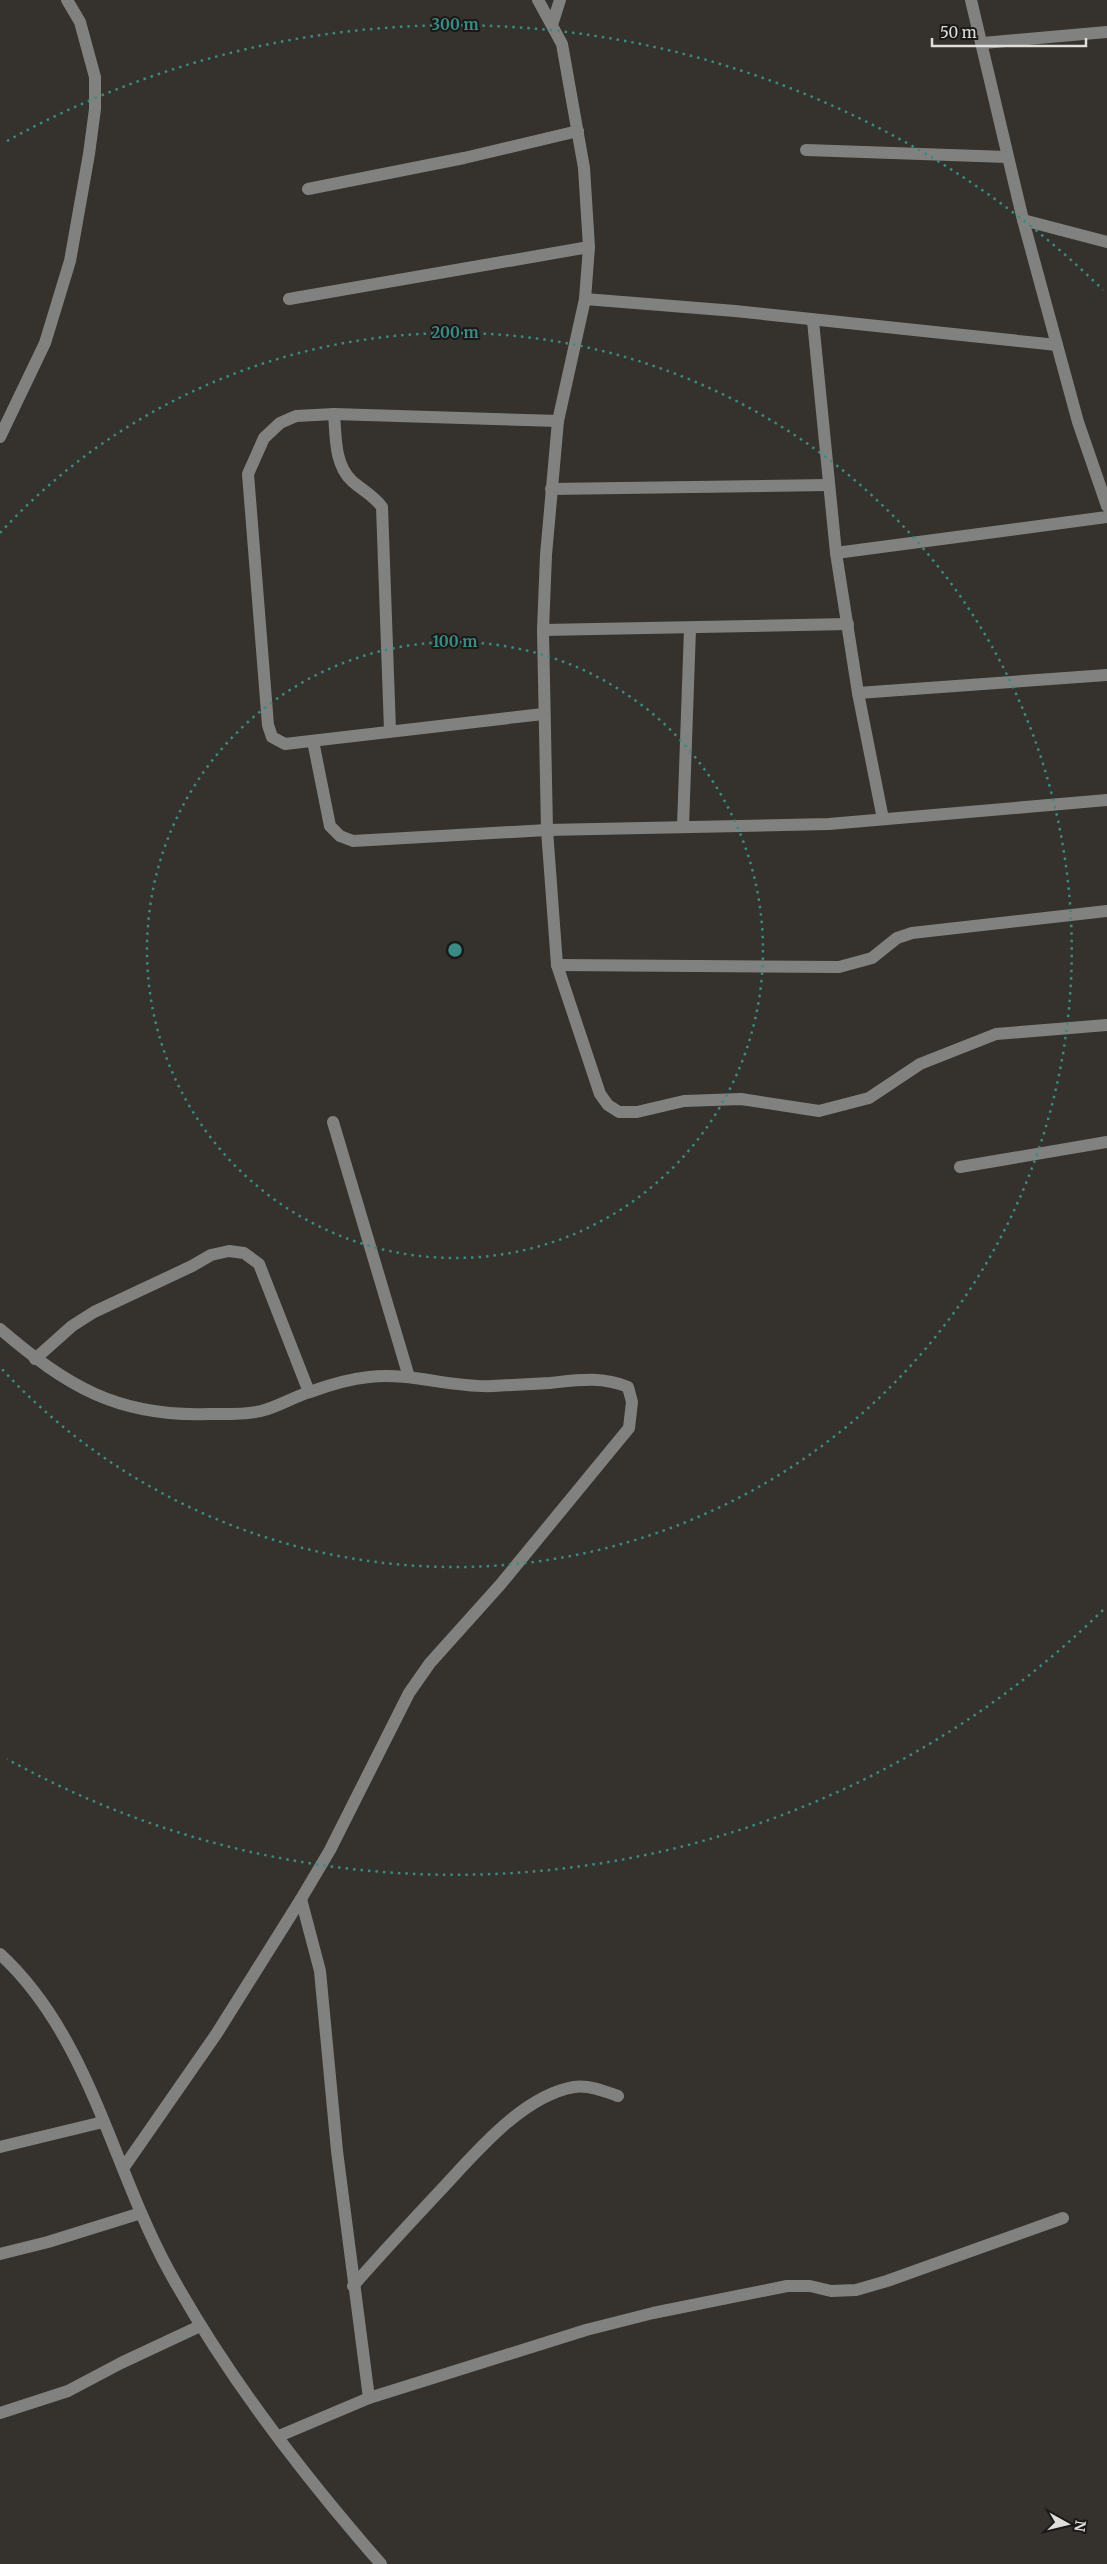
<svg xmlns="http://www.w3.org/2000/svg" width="1107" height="2564" font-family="Merriweather,serif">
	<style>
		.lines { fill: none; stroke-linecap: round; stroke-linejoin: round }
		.minor { stroke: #818280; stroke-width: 12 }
		.ring { fill: none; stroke: #398b84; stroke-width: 2.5; stroke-dasharray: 2.5 5 }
		.centre { fill: #398b84; stroke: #1b1918; stroke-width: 2.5 }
		.ring-label { font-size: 15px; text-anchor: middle; font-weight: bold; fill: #398b84; stroke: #1b1918; stroke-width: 4; stroke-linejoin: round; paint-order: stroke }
	</style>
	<rect width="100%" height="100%" fill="#35312d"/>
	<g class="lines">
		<g class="minor">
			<path d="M 538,0 L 562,44 L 584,168 L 589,247 L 585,299 L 558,421 L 546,555 L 543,630 L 547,830 L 557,965 L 600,1094 L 608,1105 L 619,1112 L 637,1112 L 684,1101 L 741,1099 L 819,1111 L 869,1098 L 920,1064 L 996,1034 L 1107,1025"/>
			<path d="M 971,0 L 1023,220 L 1078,422 L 1107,506"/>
			<path d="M 552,25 L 560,0"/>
			<path d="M 983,43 L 1107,32"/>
			<path d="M 806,150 L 1007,157"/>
			<path d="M 308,189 L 464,158 L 578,131"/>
			<path d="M 1023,220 L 1107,242"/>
			<path d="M 289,299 L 589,247"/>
			<path d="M 585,299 L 735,311 L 1057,345"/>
			<path d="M 813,321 L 836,553 L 858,693 L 883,819"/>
			<path d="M 334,414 C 336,436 334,464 352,481 C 362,490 373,495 382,507 L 390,730"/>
			<path d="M 0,437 L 45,343 L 70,261 L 89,154 L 95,109 L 95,77 L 80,22 L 67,0"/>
			<path d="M 551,489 L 828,485"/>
			<path d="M 836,553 L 1107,517"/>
			<path d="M 543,630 L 848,624"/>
			<path d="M 858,693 L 1107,675"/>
			<path d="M 543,714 L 285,744 L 272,737 L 268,725 L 248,474 L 264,438 L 280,423 L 296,416 L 334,414 L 558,421"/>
			<path d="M 313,741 L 330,826 L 340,836 L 353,841 L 547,830 L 829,824 L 1107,800"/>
			<path d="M 683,826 L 690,629"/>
			<path d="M 557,965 L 839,967 L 872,958 L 897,938 L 912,933 L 1107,911"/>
			<path d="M 333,1122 L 409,1377"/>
			<path d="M 960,1167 L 1107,1142"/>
			<path d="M 0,1329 C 67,1386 117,1417 208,1414 C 225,1414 244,1415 261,1411 C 278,1407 293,1397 310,1392 C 329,1385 349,1379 369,1377 C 411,1372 451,1388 493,1386 C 512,1385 531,1384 550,1383 C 578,1380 601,1376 628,1387 L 632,1402 L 629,1428 L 500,1585 L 430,1663 L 409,1693 L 330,1850 L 301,1899 L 217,2033 L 124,2167"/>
			<path d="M 35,1359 L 72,1326 L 94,1312 L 192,1266 L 211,1255 L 229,1251 L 244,1253 L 259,1264 L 309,1392"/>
			<path d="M 301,1899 L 320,1971 L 337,2151 L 369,2398"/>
			<path d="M 0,1954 C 90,2037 112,2167 169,2271 C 226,2375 303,2475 381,2564"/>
			<path d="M 0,2147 L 103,2122"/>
			<path d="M 0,2254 L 48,2242 L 141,2213"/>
			<path d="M 353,2286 C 381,2254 409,2224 438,2193 C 473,2156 521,2096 574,2087 C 590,2085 604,2091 618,2096"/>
			<path d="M 0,2413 L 68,2391 L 121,2363 L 200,2326"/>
			<path d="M 279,2436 L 369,2398 L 586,2330 L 653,2313 L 787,2286 L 810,2286 L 831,2291 L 856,2290 L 887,2281 L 1063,2218"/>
		</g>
	</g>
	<g class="ring">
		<circle cx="455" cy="950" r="308"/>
		<path d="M0 533A617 617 0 1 1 0 1367"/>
		<path d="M1103 1610A925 925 0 0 1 7 1759M7 141A925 925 0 0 1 1103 290"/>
	</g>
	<circle cx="455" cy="950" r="8" class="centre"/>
	<g class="ring-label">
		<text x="455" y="30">300 m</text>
		<text x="455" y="338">200 m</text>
		<text x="455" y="647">100 m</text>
	</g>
	<g transform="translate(1067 2524) rotate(98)" stroke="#1b1918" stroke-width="4" paint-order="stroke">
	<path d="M0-4L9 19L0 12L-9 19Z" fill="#e0dedb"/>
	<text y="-8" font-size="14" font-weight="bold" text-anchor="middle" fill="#e0dedb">N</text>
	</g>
	<path d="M932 38v8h154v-8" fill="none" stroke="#e0dedb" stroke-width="2.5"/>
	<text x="940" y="38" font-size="15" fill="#e0dedb" stroke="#1b1918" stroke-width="4" paint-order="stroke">50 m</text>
</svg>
